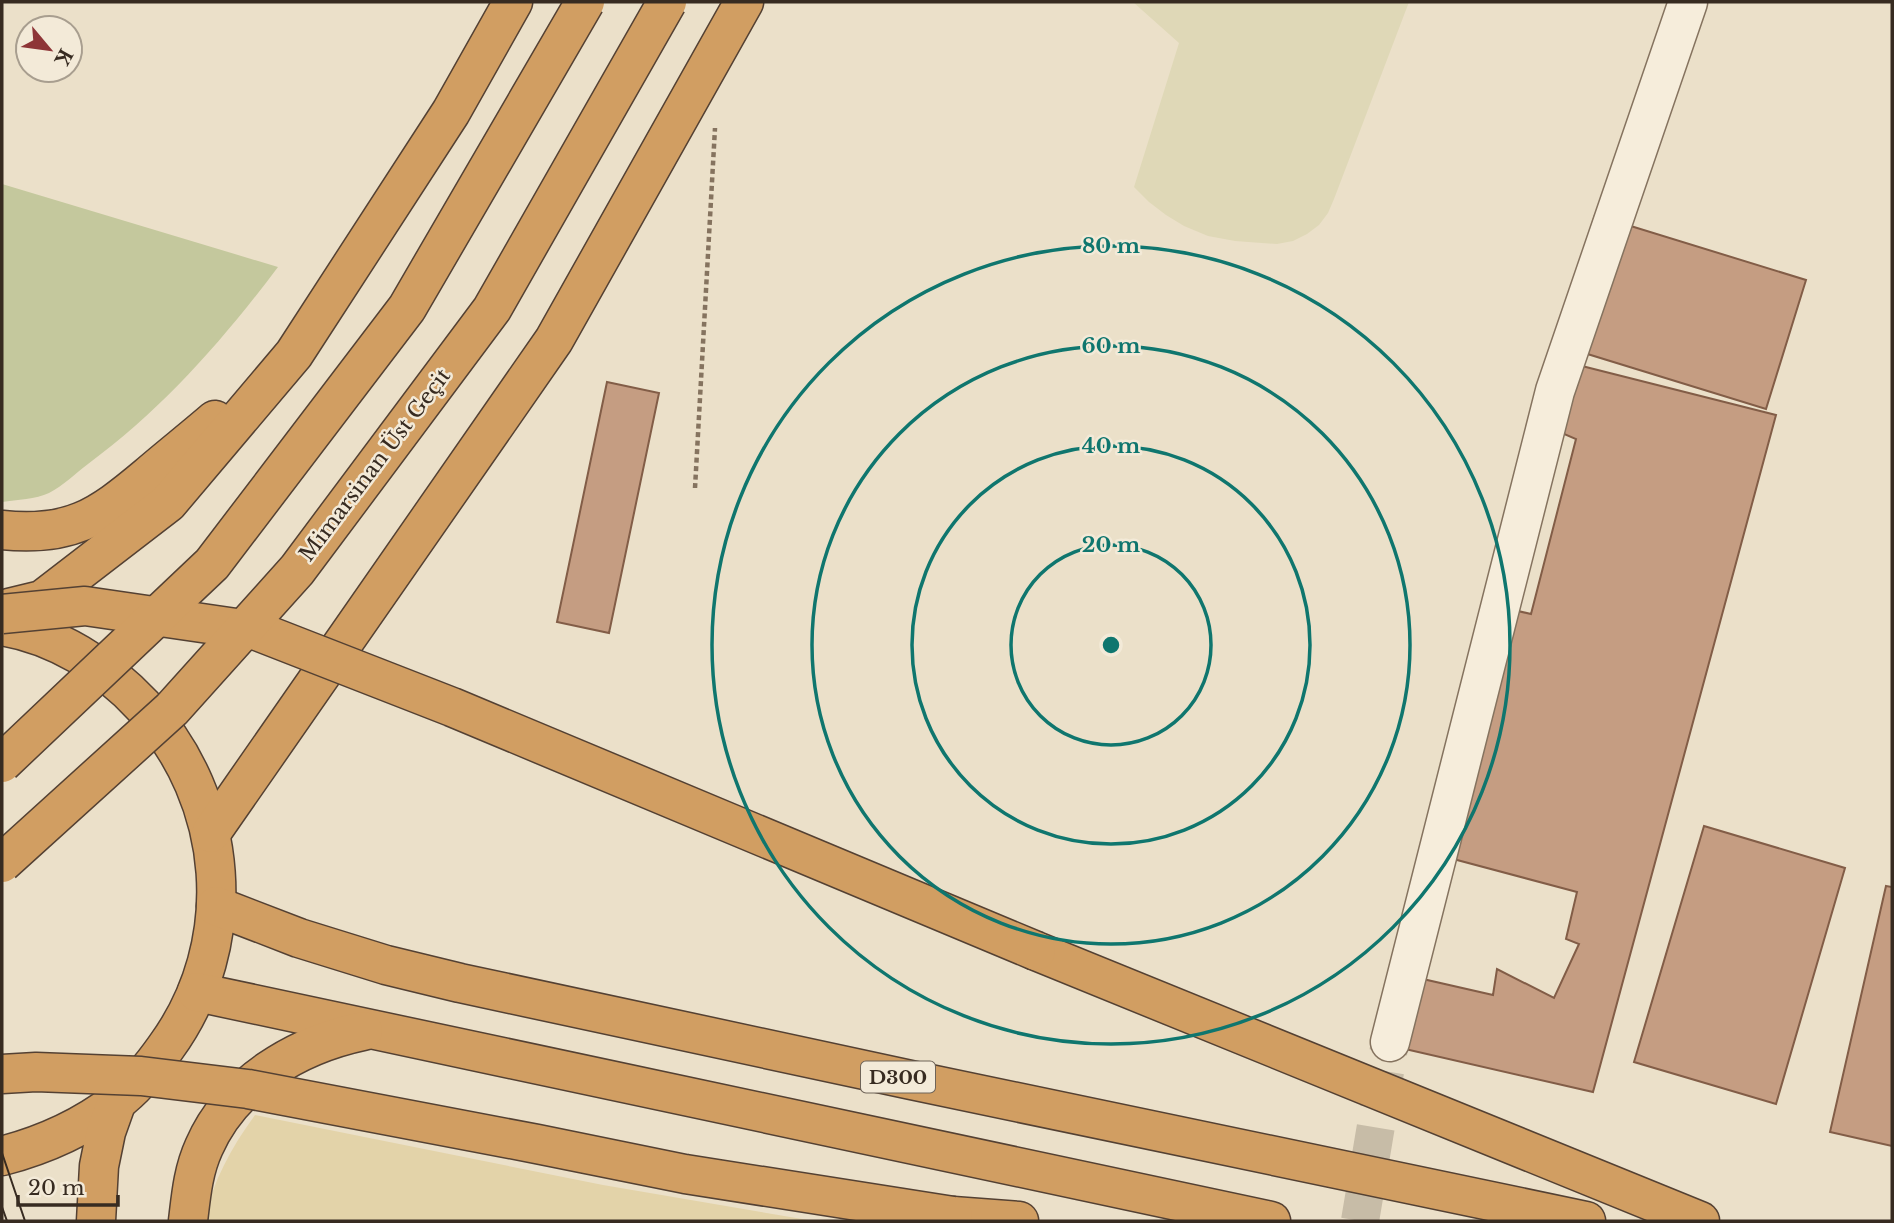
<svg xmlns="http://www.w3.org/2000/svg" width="1894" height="1223" font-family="'Libre Baskerville',serif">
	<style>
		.farmland { fill: #dfd8b7 }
		.green { fill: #c4c89d }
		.sand { fill: #e3d3a9 }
		.building { fill: #c59d82; stroke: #825d47; stroke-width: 2 }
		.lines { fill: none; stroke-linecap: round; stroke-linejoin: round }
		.minor-tunnel { stroke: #c7bca7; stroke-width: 38; stroke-dasharray: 38 19; stroke-linecap: butt }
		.minor-casing { stroke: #85735f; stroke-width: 41 }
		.highway-casing { stroke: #544133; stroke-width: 41 }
		.path { stroke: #85735f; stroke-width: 4.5; stroke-dasharray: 5 3.5; stroke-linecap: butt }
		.minor { stroke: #f6eddb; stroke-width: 38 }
		.highway { stroke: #d19e62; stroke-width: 38 }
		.tram { stroke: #372b21; stroke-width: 2 }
		.highway-bridge-casing { stroke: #544133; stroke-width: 41; stroke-linecap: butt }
		.highway-bridge { stroke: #d19e62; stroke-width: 38 }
		.ring { fill: none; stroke: #0f766e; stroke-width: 3.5 }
		.labels { text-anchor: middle; stroke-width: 5; stroke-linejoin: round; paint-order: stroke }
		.shield { fill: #f3ead8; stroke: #6f6458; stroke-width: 2 }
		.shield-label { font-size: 19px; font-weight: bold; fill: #372b21 }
		.street-label { font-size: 21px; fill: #372b21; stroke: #f3ead8 }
		.centre { fill: #0f766e; stroke: #f3ead8; stroke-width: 3.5 }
		.ring-label { font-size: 21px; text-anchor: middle; font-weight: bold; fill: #0f766e; stroke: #f3ead8; stroke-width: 5; stroke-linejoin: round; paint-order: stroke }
	</style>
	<rect width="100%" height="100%" fill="#ebe0c9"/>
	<path class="farmland" d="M 1133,2 L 1409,2 L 1334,199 L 1328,213 L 1319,225 L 1307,234 L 1293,241 L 1277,244 L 1235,241 L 1208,236 L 1184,226 L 1166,215 L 1149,202 L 1134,187 L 1179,43 Z"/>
	<path class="green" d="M 2,184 L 278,267 C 223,340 163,409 88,464 C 76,473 63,486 49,493 C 36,499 17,500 2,502 Z"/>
	<path class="sand" d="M 255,1115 L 603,1185 L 814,1221 L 204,1221 C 213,1181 231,1148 255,1115 Z"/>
	<g class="building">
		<path d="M 1595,215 L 1806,280 L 1766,409 L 1555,344 Z"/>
		<path d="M 1574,364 L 1776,415 L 1593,1092 L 1392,1046 L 1414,977 L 1493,995 L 1497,969 L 1554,998 L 1579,944 L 1566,939 L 1577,892 L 1427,852 L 1483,603 L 1531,614 L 1576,439 L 1557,431 Z"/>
		<path d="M 607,382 L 659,393 L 609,633 L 557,622 Z"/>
		<path d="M 1704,826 L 1845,868 L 1776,1104 L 1634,1062 Z"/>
		<path d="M 1886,886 L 1892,887 L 1892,1146 L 1830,1132 Z"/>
	</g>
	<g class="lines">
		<path class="minor-tunnel" d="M 1360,1221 L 1390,1042"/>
		<defs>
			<path id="minor" d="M 1390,1042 L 1555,391 L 1688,2"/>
			<g id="highway">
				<path d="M 2,530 C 70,537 98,518 148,476 C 170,457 193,439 215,420"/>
				<path d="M 9,608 L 42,600 L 168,503 L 294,354 L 451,112 L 513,2"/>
				<path d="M 2,626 C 56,635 106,666 143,706 C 230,799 242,943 166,1047 C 152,1067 136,1087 116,1102 C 81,1129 44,1145 2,1156"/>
				<path d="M 211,833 L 554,340 L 744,2"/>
				<path d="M 216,906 L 299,938 L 386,965 L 460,983 L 911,1080 L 1586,1221"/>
				<path d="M 1036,951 L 1700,1221"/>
				<path d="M 197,992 L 1271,1221"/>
				<path d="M 953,1216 L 1019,1221"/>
				<path d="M 96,1221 L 99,1166 L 106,1132 L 117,1101"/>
				<path d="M 188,1221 C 191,1196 193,1171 204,1147 C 232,1083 297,1045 363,1031"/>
			</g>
		</defs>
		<use href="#minor" class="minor-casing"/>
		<use href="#highway" class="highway-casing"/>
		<path class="path" d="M 695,488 L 715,128"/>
		<use href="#minor" class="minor"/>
		<use href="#highway" class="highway"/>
		<g class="tram">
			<path d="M 2,1153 L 25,1221"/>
			<path d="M 2,1207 L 7,1221"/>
		</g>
		<defs>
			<g id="highway-bridge">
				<path d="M 2,614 L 85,606 L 257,631 L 452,707 L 1036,951"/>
				<path d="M 2,763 L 212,564 L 407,308 L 585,2"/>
				<path d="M 2,863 L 172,709 L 297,570 L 492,309 L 667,2"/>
				<path d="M 2,1074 L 36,1072 L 141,1076 L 248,1089 L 537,1144 L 685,1174 L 953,1216"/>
			</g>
		</defs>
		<use href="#highway-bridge" class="highway-bridge-casing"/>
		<use href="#highway-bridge" class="highway-bridge"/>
	</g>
	<g class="ring">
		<circle cx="1111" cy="645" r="100"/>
		<circle cx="1111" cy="645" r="199"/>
		<circle cx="1111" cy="645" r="299"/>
		<circle cx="1111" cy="645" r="399"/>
	</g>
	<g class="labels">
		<rect class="shield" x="861" y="1061.5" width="74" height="31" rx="5"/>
		<g class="shield-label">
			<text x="898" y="1084">D300</text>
		</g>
		<g class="street-label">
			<text transform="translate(375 465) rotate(-53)" y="7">Mimarsinan Üst Geçit</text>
		</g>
	</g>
	<circle cx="1111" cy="645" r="10" class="centre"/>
	<g class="ring-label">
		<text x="1111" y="253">80 m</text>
		<text x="1111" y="353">60 m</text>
		<text x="1111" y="453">40 m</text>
		<text x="1111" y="552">20 m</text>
	</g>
	<rect width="1894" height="1223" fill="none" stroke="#372b21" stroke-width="7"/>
	<g transform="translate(49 49) rotate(119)"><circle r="33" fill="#f3ead8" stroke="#a89e8f" stroke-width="2"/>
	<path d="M0-5L12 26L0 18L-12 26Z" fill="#8e3537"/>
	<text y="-10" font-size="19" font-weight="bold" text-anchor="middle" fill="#372b21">K</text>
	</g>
	<path d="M18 1195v10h100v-10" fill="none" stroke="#372b21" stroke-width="3.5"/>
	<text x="28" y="1195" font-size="21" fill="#372b21" stroke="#f3ead8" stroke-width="5" paint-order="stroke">20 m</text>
</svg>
